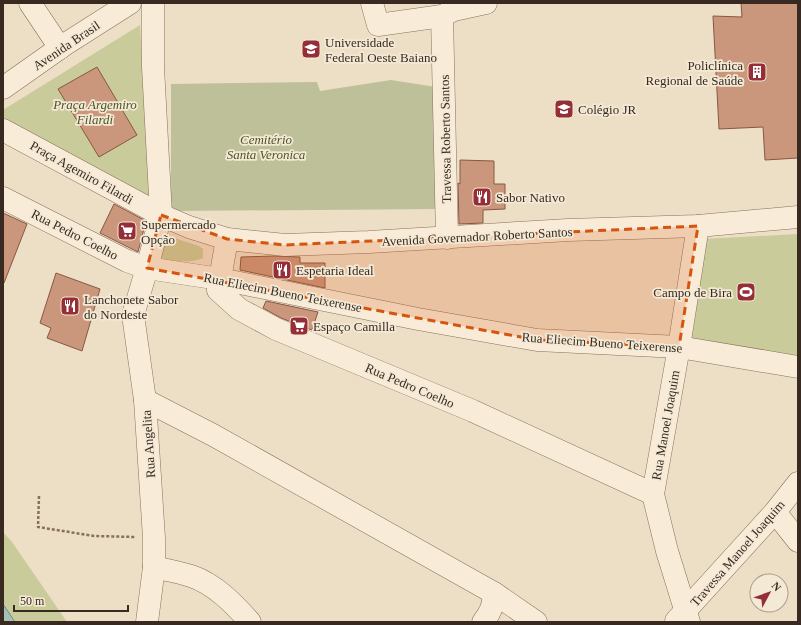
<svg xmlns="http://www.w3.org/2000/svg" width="801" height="625" font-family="'Times New Roman',serif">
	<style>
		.green { fill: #c9cb9a }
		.cemetery { fill: #bec099 }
		.water { fill: #a7c1b7; stroke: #6e8f84 }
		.building { fill: #ca977d; stroke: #865843 }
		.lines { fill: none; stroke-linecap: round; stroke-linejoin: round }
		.minor-casing { stroke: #88705c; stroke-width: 23 }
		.path { stroke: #88705c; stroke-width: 2.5; stroke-dasharray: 3 2; stroke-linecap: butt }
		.minor { stroke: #f8ecd9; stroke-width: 22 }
		.marked { fill: #d6540e; fill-opacity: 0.2; stroke: #d6540e; stroke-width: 3; stroke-dasharray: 8 5; stroke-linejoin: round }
		.labels { text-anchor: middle; stroke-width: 3.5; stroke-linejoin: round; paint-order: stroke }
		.poi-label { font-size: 13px; fill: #382a20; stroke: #f4e9d5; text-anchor: start }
		.street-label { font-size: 13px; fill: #382a20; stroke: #f4e9d5 }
		.park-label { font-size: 13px; font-style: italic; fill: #4c5427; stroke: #f4e9d5 }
	</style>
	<rect width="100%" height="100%" fill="#eddec6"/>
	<g class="green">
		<path d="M 140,25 L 150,198 L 3,119 L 3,110 Z"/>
		<path d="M 798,234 L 798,361 L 686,344 L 703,239 Z"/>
		<path d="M 168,236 L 199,246 L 203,249 L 203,258 C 194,263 171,262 162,258 L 160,252 L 164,238 Z"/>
		<path d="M 3,532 L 12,542 L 67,622 L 3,622 Z"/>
	</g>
	<path class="cemetery" d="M 391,80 L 436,87 L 438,209 L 171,211 L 171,84 L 317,82 L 320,91 Z"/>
	<path class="water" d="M 3,604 L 15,622 L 3,622 Z"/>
	<g class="building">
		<path d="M 741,3 L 798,3 L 798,158 L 765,160 L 763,127 L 719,129 L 713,16 L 742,17 Z"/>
		<path d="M 97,67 L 137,135 L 99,157 L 58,89 Z"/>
		<path d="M 460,160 L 494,161 L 494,184 L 505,184 L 505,209 L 483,210 L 483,223 L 459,224 L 458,183 L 460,184 Z"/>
		<path d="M 114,204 L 146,221 L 138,252 L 100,233 Z"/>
		<path d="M 3,213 L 27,224 L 4,283 L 3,283 Z"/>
		<path d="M 274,256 L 300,257 L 300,263 L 325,263 L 325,288 L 240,270 L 241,257 Z"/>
		<path d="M 56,273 L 100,289 L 82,351 L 47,338 L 51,328 L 40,323 Z"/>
		<path d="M 266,301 L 318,312 L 312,330 L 281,318 L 263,308 Z"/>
	</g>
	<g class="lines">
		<defs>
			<g id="minor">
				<path d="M 30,3 L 60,48"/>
				<path d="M 372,3 L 378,25 L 442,16 L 454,10 L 486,3"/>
				<path d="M 442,16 L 447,238"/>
				<path d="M 3,88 L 64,45 L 130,3"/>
				<path d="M 3,130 L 161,215 L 189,227 L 227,239 L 285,245 L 369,242 L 568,230 L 698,226 L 798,217"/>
				<path d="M 3,198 L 127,261 L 147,268 L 220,279 L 418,319 L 537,340 L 679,347 L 798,367"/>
				<path d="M 227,239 L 218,290 L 239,309 L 276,329 L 473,411 L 653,494"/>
				<path d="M 145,400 L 213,435 L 494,593 C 493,606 491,612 483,622"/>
				<path d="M 775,512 L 798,541"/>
				<path d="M 154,567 C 166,570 179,572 191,576 C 215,584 234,604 250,622"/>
				<path d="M 494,593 L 536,622"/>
				<path d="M 676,621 L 775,512 L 798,483"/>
				<path d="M 147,622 L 154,567 L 154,538 L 145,400 L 133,315 L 147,268 L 161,215 L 153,67 L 153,3"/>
				<path d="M 689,622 L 667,551 L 653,494 L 679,347 L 698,226"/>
			</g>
		</defs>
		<use href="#minor" class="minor-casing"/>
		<path class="path" d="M 39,496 L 38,527 L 94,536 L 136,537"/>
		<use href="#minor" class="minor"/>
	</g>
	<path class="marked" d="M 161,215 L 227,239 L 285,245 L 698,226 L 679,347 L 537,340 L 147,268 Z"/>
	<defs>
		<symbol id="university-square" viewBox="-11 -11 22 22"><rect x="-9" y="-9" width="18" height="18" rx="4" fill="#952e37" stroke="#f4e9d5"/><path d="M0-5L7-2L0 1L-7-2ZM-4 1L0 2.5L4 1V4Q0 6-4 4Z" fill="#fff"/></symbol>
		<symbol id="building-square" viewBox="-11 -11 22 22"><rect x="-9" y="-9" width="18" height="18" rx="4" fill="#952e37" stroke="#f4e9d5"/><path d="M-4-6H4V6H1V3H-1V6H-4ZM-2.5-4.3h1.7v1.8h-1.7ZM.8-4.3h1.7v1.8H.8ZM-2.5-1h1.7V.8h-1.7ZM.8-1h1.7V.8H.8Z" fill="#fff"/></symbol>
		<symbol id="school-square" viewBox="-11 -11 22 22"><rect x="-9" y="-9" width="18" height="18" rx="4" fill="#952e37" stroke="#f4e9d5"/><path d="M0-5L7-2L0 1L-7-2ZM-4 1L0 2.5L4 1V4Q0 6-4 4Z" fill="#fff"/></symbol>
		<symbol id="restaurant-square" viewBox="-11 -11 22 22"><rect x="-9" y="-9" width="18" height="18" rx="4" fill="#952e37" stroke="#f4e9d5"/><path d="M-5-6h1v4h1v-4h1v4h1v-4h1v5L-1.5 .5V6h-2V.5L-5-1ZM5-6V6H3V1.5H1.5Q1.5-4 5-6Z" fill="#fff"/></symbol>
		<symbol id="supermarket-square" viewBox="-11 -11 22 22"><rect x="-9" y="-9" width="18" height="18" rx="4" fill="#952e37" stroke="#f4e9d5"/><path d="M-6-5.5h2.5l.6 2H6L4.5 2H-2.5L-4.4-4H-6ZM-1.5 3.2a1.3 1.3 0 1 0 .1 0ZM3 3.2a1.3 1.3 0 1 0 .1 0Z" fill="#fff"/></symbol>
		<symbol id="stadium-square" viewBox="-11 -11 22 22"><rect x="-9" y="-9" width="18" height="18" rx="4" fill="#952e37" stroke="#f4e9d5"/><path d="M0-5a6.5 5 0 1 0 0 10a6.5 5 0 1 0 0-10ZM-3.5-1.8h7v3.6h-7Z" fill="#fff"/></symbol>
	</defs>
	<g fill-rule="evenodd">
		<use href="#university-square" x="300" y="38" width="22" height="22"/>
		<use href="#building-square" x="746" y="61" width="22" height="22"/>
		<use href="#school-square" x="553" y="98" width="22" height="22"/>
		<use href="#restaurant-square" x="471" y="186" width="22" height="22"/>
		<use href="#supermarket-square" x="116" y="220" width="22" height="22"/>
		<use href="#restaurant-square" x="271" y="259" width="22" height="22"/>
		<use href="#stadium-square" x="735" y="281" width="22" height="22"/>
		<use href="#restaurant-square" x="59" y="295" width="22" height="22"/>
		<use href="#supermarket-square" x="288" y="315" width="22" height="22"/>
	</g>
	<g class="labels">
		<g class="poi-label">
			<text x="325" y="47">Universidade<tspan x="325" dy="15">Federal Oeste Baiano</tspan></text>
			<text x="743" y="70" text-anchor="end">Policlínica<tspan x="743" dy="15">Regional de Saúde</tspan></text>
			<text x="578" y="114">Colégio JR</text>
			<text x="496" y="202">Sabor Nativo</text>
			<text x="141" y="229">Supermercado<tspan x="141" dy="15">Opção</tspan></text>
			<text x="296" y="275">Espetaria Ideal</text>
			<text x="732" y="297" text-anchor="end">Campo de Bira</text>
			<text x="84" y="304">Lanchonete Sabor<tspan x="84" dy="15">do Nordeste</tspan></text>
			<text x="313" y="331">Espaço Camilla</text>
		</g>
		<g class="street-label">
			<text transform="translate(66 45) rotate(-34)" y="5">Avenida Brasil</text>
			<text transform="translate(445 139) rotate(-91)" y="5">Travessa Roberto Santos</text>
			<text transform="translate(82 172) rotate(29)" y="5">Praça Agemiro Filardi</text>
			<text transform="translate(75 234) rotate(27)" y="5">Rua Pedro Coelho</text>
			<text transform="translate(477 236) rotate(-3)" y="5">Avenida Governador Roberto Santos</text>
			<text transform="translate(283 292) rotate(11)" y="5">Rua Eliecim Bueno Teixerense</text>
			<text transform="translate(602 342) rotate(4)" y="5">Rua Eliecim Bueno Teixerense</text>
			<text transform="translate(410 385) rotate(23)" y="5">Rua Pedro Coelho</text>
			<text transform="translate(665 425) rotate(-80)" y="5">Rua Manoel Joaquim</text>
			<text transform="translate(148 444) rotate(-94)" y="5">Rua Angelita</text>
			<text transform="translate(737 553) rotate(-49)" y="5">Travessa Manoel Joaquim</text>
		</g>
		<g class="park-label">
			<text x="95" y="109">Praça Argemiro<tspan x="95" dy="15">Filardi</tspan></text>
			<text x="266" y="144">Cemitério<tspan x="266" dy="15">Santa Veronica</tspan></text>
		</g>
	</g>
	<rect width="801" height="625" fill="none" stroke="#382a20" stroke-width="8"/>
	<g transform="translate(769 593) rotate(49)"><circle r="19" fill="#f4e9d5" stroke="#a99d8d"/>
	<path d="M0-3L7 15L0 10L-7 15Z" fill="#952e37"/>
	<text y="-6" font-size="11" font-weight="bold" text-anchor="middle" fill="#382a20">N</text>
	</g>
	<path d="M14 605v6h114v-6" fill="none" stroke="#382a20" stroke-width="2"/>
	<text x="20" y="605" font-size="12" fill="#382a20" stroke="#f4e9d5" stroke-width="3" paint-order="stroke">50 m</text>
</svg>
